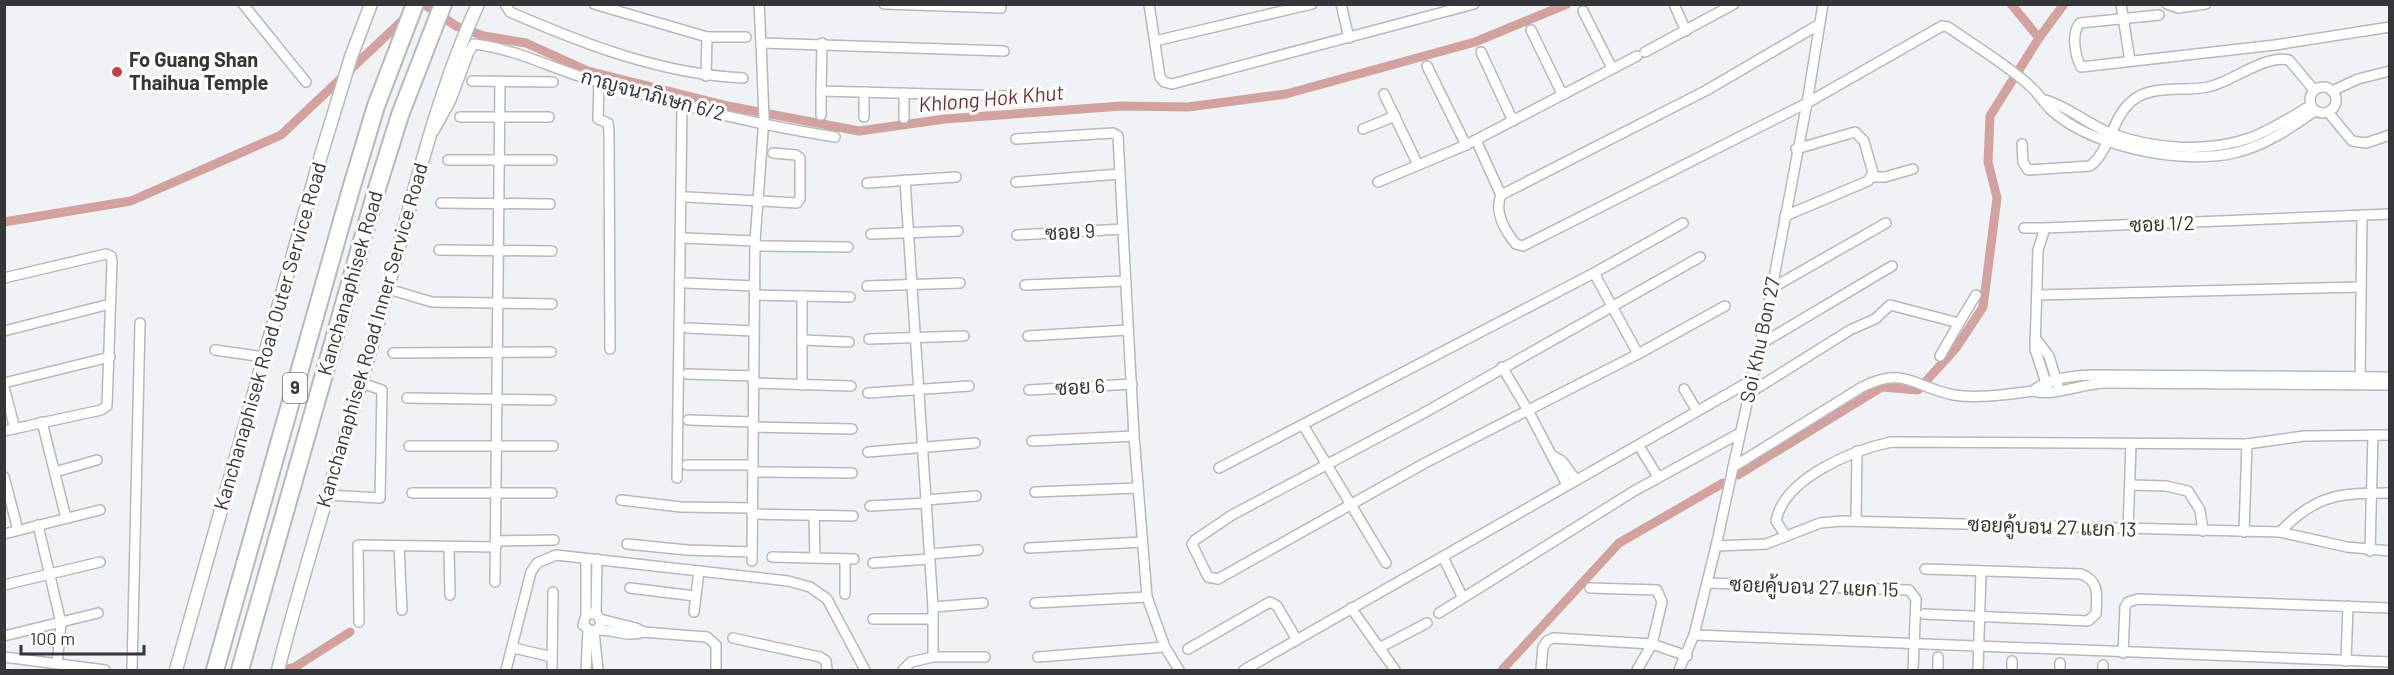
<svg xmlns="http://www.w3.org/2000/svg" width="2394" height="675" font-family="Barlow,Sarabun,sans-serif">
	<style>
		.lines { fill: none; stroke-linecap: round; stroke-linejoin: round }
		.canal { stroke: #d3a29e; stroke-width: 9 }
		.street-casing { stroke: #b5b9bc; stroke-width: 12 }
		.secondary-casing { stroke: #b5b9bc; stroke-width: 15 }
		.highway-casing { stroke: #b5b9bc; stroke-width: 20 }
		.street { stroke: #fff; stroke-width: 9 }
		.secondary { stroke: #fff; stroke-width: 12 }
		.highway { stroke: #fff; stroke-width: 16 }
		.poi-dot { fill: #cc3d42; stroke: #fff; stroke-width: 2 }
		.labels { text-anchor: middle; stroke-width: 6; stroke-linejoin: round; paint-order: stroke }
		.shield { fill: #fff; stroke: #727274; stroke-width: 1.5 }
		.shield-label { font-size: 18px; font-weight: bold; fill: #353638 }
		.poi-label { font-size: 20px; font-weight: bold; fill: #353638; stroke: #fff; text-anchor: start }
		.street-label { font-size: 20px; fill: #353638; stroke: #fff }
		.water-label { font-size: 21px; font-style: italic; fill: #703230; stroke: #fff }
	</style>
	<rect width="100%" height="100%" fill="#eff3f6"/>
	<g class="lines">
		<g class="canal">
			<path d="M 424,4 L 456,26 L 484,36 L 526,43 L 588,71 L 728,106 L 859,131 L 945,119 L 1122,106 L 1188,107 L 1286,94 L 1475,42 L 1567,4"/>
			<path d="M 2011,4 L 2039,38 L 2064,4"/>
			<path d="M 4,222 L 131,201 L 281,135 L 405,18"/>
			<path d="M 1738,475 L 1882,387 L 1918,390 L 1956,348 L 1983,307 L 1997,198 L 1988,162 L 1990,116 L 2039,38"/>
			<path d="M 284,670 L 295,667 L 350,632"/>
			<path d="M 1502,670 L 1619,543 L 1723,483"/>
		</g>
		<defs>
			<g id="street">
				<path d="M 243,4 L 306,82"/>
				<path d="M 505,4 L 510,12 C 584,44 661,74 743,78"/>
				<path d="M 594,4 L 707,37 L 746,37"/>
				<path d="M 759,4 L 761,43 L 1004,51"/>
				<path d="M 884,4 L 1001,8"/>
				<path d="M 1149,4 L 1160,77 L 1164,82 L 1172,84 L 1474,4"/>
				<path d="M 1341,4 L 1349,38"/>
				<path d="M 1674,4 L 1686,31"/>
				<path d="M 2121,4 L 2130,61"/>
				<path d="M 2167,4 L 2178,8 L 2206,4"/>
				<path d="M 1583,11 L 1612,68"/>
				<path d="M 2159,15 L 2080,23 C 2071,33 2075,56 2081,67 L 2275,45 L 2390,27"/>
				<path d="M 1531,30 L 1562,94"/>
				<path d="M 1155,41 L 1312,4"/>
				<path d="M 822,43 L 821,91 L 1006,96"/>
				<path d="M 1481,52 L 1513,121"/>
				<path d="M 1645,52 L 1734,4"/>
				<path d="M 1427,66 L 1466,145"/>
				<path d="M 706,76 L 707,37"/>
				<path d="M 472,81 L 553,82"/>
				<path d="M 599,82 L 598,119 L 608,123 L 609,132 L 610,349"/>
				<circle cx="2323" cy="100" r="13"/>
				<path d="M 821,91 L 821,115"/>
				<path d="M 2332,91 L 2358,79 L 2390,71"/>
				<path d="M 1384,94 L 1418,165"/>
				<path d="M 2045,100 C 2068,106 2087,124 2110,133 C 2152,149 2207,153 2250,138 C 2271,130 2291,117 2310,106"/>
				<path d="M 2328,112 L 2352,141 L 2366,143 L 2390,135"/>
				<path d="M 460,117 L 549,117"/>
				<path d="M 864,117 L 864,92"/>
				<path d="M 904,118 L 904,93"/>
				<path d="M 1363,129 L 1395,116"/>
				<path d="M 434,131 L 451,100 L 469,52 L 474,44 C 516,49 551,68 591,80 C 671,104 753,124 835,137"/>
				<path d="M 1016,139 L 1113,133 L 1118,136 L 1134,436 L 1147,597 L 1165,647 L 1179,670"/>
				<path d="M 1476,140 L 1501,195 C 1494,212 1505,231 1516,244 L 1523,246 L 1807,103 L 1942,26 L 1948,27 C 1975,46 2006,64 2030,86 C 2038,93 2044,103 2051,110 C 2092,147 2181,165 2234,153 C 2265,146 2289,129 2315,111"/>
				<path d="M 2022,144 L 2023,162 L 2028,170 L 2090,166 C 2110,151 2112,117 2132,101 C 2151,84 2184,92 2208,87 C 2232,82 2265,54 2289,60 L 2314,90"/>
				<path d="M 448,160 L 552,160"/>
				<path d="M 1872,177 L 1885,177 L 1913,169"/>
				<path d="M 1016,182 L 1120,174"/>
				<path d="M 1378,182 L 1466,145 L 1637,56"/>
				<path d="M 867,183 L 956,177"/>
				<path d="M 1501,195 L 1707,90 L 1818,25"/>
				<path d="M 687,197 L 797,203 L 800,199 L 800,158 L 796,155 L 773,153"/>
				<path d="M 441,203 L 550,204"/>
				<path d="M 1785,216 L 1868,181 L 1873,173 L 1864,141 L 1855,132 L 1796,149"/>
				<path d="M 2024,228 L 2045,228"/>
				<path d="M 871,234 L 958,231"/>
				<path d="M 1017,235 L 1123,229"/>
				<path d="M 685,238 L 755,241"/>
				<path d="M 755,246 L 848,247"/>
				<path d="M 439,250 L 552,251"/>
				<path d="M 1700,257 L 1422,414 L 1232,515 L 1195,540 L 1192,544 L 1208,577 L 1218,579 L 1425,463 L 1638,354 L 1725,306"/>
				<path d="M 1594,273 L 1638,354"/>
				<path d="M 4,278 L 106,254 L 111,256 L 112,262 L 107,406 L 101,410 L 4,431"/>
				<path d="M 686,283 L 755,286"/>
				<path d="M 1025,285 L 1126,281"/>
				<path d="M 867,286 L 960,283"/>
				<path d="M 1772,288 L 1886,223"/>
				<path d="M 388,289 L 432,302 L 552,304"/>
				<path d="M 755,295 L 850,297"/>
				<path d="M 2037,295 L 2361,287"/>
				<path d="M 802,296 L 802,385"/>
				<path d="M 1959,323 L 1976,295"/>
				<path d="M 687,328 L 753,331"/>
				<path d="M 4,331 L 110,304"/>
				<path d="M 1028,336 L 1128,330"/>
				<path d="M 2035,338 L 2049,356 L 2058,386"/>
				<path d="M 869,339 L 964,336"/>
				<path d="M 802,340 L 849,342"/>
				<path d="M 1759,345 L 1892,266"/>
				<path d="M 215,350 L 264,357"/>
				<path d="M 393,353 L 551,352"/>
				<path d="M 1502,367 L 1529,412 L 1567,485"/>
				<path d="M 687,374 L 754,376"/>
				<path d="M 2360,382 L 2362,215"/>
				<path d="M 4,383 L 110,357"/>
				<path d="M 753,383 L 851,386"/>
				<path d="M 4,387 L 15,429"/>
				<path d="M 1684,389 L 1697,411"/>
				<path d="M 1029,390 L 1132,384"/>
				<path d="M 2033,391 C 2047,378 2073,376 2092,375 L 2390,377"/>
				<path d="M 2049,392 L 2035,349 L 2038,250 L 2045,228 L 2390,214"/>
				<path d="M 868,393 L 969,386"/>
				<path d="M 1748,394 L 1850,330 L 1875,319 L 1890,305 L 1959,323 L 1940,356"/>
				<path d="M 407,398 L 551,400"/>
				<path d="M 688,420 L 753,422"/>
				<path d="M 42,422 L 66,518"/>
				<path d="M 1303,425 L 1386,563"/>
				<path d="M 753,427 L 852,429"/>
				<path d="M 1032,441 L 1134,436"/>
				<path d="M 409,446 L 553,446"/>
				<path d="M 1639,446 L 1658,477"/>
				<path d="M 868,452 L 975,443"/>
				<path d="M 1553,456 L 1562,461 L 1576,480"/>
				<path d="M 687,465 L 753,465"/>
				<path d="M 1733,467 L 1862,387 C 1905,365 1915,388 1954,395 C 1979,399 2009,394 2033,391 C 2055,397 2083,383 2106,383 L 2390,385"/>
				<path d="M 1219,468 L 1594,273 L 1683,223"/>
				<path d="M 55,472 L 97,460"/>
				<path d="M 753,472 L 852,473"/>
				<path d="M 4,477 L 18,530"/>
				<path d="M 677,478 L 682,105"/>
				<path d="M 2130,485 L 2166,486 L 2188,491 L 2200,510 L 2203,531"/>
				<path d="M 1035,492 L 1138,488"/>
				<path d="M 412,493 L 552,493"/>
				<path d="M 327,495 L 380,498 L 382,390 L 361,383"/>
				<path d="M 621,500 L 681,507 L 752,508"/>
				<path d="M 926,500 L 976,496"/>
				<path d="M 870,506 L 926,503"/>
				<path d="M 752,514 L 853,516"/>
				<path d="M 814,515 L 815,558"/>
				<path d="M 1856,521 L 1857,451"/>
				<path d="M 38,525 L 61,623 L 57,664"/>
				<path d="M 2128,530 L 2131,444"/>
				<path d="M 2244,532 L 2247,444"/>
				<path d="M 2280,532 C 2316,494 2340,493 2390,493"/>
				<path d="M 4,534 L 100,510"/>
				<path d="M 1786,536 L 1776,521 C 1784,478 1853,450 1891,442 L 2247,444 L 2304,436 L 2390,435"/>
				<path d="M 496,541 L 554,540"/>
				<path d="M 627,544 L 687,550 L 752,552"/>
				<path d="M 399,546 L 402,610"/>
				<path d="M 1716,546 L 1766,544 L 1820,523 L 1842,521 L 2280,532 L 2347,547 L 2390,551"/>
				<path d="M 449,547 L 450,595"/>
				<path d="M 1029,548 L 1142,542"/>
				<path d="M 2370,551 L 2373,435"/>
				<path d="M 930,554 L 978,550"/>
				<path d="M 772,557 L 854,559"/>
				<path d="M 1443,557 L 1463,598"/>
				<path d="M 845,559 L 845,594"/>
				<path d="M 752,561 L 755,241 L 764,118 L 761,43"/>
				<path d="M 873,563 L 929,559"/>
				<path d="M 495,582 L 500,81"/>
				<path d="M 1708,583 L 1909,590 L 1916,599 L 1913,670"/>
				<path d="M 4,585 L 100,562"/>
				<path d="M 630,588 L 695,596"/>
				<path d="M 1590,588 L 1657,590 L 1662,602 L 1652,644 L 1637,670"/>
				<path d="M 1035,603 L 1147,597"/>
				<path d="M 933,607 L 983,603"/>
				<path d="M 1351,608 L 1395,670"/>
				<path d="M 694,612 L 699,571"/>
				<path d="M 1439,613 L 1634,491 L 1740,433"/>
				<path d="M 596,614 L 597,559"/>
				<path d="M 1924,614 L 2088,621 L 2096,614 C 2097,596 2100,581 2081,574 L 1925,569"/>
				<path d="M 586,615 L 586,559"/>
				<path d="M 600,619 L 636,628 L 643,632"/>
				<path d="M 873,619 L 933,619"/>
				<path d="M 359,622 L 358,545 L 496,547"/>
				<path d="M 598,629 L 601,623 L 598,616 L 592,613 L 586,615 L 583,625 L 591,631 C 608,626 626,639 643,632 L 707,637 L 716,645 L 716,670"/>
				<path d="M 594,631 L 598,670"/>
				<path d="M 1694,635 L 2390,662"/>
				<path d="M 4,636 L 98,613"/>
				<path d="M 733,638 L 820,657 L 826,661 L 827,670"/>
				<path d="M 514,648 L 552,657"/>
				<path d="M 1379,648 L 1427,623"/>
				<path d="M 1188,649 L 1270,602 L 1277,606 L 1297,640"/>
				<path d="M 2123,653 L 2125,607 L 2128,602 L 2138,599 L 2390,608"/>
				<path d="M 4,657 L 105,670"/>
				<path d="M 933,657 L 985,657"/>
				<path d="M 1038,657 L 1165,647"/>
				<path d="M 2346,661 L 2348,606"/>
				<path d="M 132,670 L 140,323"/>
				<path d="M 506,670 L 531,572 L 537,563 L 556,555 L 788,581 L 810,587 L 827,599 L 865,670"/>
				<path d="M 552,670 L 553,592"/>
				<path d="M 586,670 L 588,630"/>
				<path d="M 903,670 L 911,662 L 933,657 L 933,607 L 905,180"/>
				<path d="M 1244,670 L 1752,380"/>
				<path d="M 1541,670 L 1543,647 L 1547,641 L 1553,638 L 1652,644 L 1687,656"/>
				<path d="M 1679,670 L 1694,635 L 1716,546 L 1772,288 L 1807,103 L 1823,4"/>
				<path d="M 1938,670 L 1938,657"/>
				<path d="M 1978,670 L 1981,571"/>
				<path d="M 2012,670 L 2012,661"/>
				<path d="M 2060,670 L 2060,663"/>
				<path d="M 2103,670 L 2103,665"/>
			</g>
			<g id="secondary">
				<path d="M 176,670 L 319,162 L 351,57 L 371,4"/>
				<path d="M 278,670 C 308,552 347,435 380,316 C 410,211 432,105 478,4"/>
			</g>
			<g id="highway">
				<path d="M 215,670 L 351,189 L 376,106 L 415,4"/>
				<path d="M 240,670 L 375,195 L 400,115 L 443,4"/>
			</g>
		</defs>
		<use href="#street" class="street-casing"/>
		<use href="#secondary" class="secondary-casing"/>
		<use href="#highway" class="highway-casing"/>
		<use href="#street" class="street"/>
		<use href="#secondary" class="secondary"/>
		<use href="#highway" class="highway"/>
	</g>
	<circle class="poi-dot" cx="117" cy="72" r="6"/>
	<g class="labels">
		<rect class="shield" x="283" y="373" width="24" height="30" rx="4.5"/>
		<g class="shield-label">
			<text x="295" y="394">9</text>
		</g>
		<g class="poi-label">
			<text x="129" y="67">Fo Guang Shan<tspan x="129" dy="23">Thaihua Temple</tspan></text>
		</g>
		<g class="street-label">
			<text transform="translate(653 95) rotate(15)" y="7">กาญจนาภิเษก 6/2</text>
			<text transform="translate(2162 224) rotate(-2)" y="7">ซอย 1/2</text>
			<text transform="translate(1070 232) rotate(-3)" y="7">ซอย 9</text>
			<text transform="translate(350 283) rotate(-74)" y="7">Kanchanaphisek Road</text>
			<text transform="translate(372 335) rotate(-74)" y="7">Kanchanaphisek Road Inner Service Road</text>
			<text transform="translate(270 336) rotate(-74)" y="7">Kanchanaphisek Road Outer Service Road</text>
			<text transform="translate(1760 340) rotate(-78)" y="7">Soi Khu Bon 27</text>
			<text transform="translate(1080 387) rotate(-3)" y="7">ซอย 6</text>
			<text transform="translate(2052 527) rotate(2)" y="7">ซอยคู้บอน 27 แยก 13</text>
			<text transform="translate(1814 587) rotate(2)" y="7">ซอยคู้บอน 27 แยก 15</text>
		</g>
		<g class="water-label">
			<text transform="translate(991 99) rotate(-5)" y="7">Khlong Hok Khut</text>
		</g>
	</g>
	<rect width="2394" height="675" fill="none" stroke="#353638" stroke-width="12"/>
	<path d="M21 645v9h123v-9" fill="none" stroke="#353638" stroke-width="3"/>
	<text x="30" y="645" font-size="18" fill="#353638" stroke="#ffffff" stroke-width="4.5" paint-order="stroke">100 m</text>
</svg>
